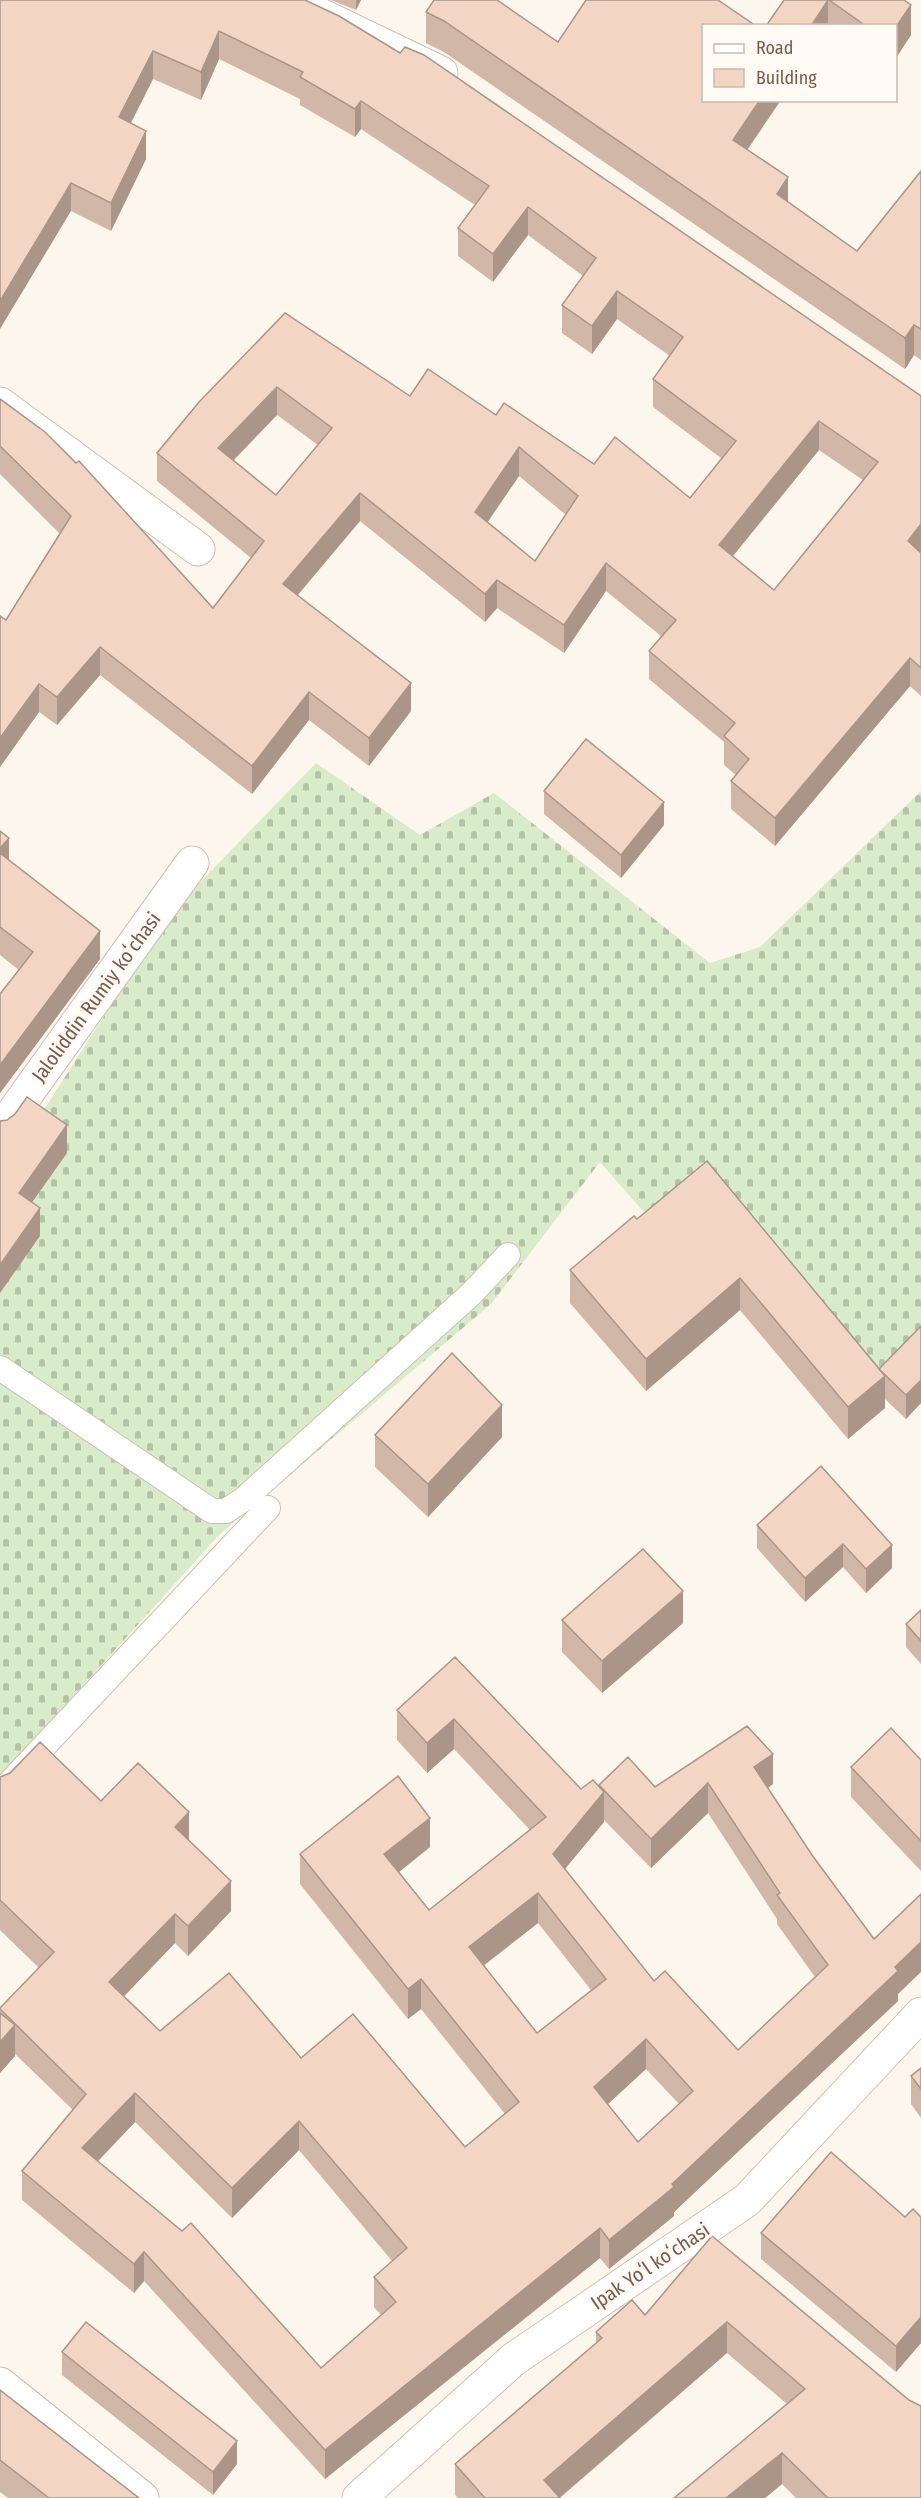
<svg xmlns="http://www.w3.org/2000/svg" width="921" height="2498" font-family="'Fira Sans Condensed',sans-serif">
	<style>
		.cemetery { fill: url(#cemetery-stones) }
		.lines { fill: none; stroke-linecap: round; stroke-linejoin: round }
		.lane-casing { stroke: #d1beb0; stroke-width: 26 }
		.street-casing { stroke: #d1beb0; stroke-width: 35 }
		.secondary-casing { stroke: #d6c0b0; stroke-width: 35 }
		.lane { stroke: #fff; stroke-width: 24 }
		.street { stroke: #fff; stroke-width: 33 }
		.secondary { stroke: #fff; stroke-width: 33 }
		.wall { fill: #d1b7a8; fill-rule: evenodd }
		.shaded-wall { fill: #aa9588 }
		.building { fill: #f3d5c3; stroke: #aa9588; stroke-width: 1.5; fill-rule: evenodd }
		.labels { text-anchor: middle; stroke-width: 6; stroke-linejoin: round; paint-order: stroke }
		.street-label { font-size: 20px; fill: #7a5c4d; stroke: #fffaf3 }
	</style>
	<defs>
		<pattern id="cemetery-stones" width="16" height="16" patternUnits="userSpaceOnUse" patternTransform="scale(1.5)"><rect width="16" height="16" fill="#d8ecc9"/><path d="M2 7V4a2 2 0 0 1 4 0v3zM10 15v-3a2 2 0 0 1 4 0v3z" fill="#b4c2a5"/></pattern>
	</defs>
	<rect width="100%" height="100%" fill="#fdf6ec"/>
	<path class="cemetery" d="M 316,763 L 420,835 L 494,793 L 710,963 L 760,947 L 921,791 L 921,1335 L 873,1379 L 649,1218 L 600,1162 L 491,1304 L 219,1535 L 0,1777 L 0,1172 L 36,1122 L 171,912 Z"/>
	<g class="lines">
		<defs>
			<g id="lane">
				<path d="M 0,1368 L 212,1511 L 226,1511 L 244,1499 L 471,1294 L 508,1255"/>
				<path d="M 0,1793 L 268,1508"/>
			</g>
			<g id="street">
				<path d="M 289,0 L 441,73"/>
				<path d="M 0,404 L 198,549"/>
				<path d="M 0,1131 L 192,863"/>
				<path d="M 0,2384 L 142,2498"/>
			</g>
			<path id="secondary" d="M 359,2498 L 514,2359 L 747,2200 L 921,2014"/>
		</defs>
		<use href="#lane" class="lane-casing"/>
		<use href="#street" class="street-casing"/>
		<use href="#secondary" class="secondary-casing"/>
		<use href="#lane" class="lane"/>
		<use href="#street" class="street"/>
		<use href="#secondary" class="secondary"/>
	</g>
	<g class="wall">
		<path d="M 0,0 L 305,0 L 921,396 L 921,696 L 910,686 L 775,846 L 731,809 L 731,781 L 736,775 L 724,765 L 724,742 L 649,679 L 649,651 L 661,636 L 606,591 L 564,653 L 497,608 L 485,622 L 360,521 L 298,595 L 411,711 L 369,766 L 309,720 L 252,794 L 100,675 L 57,725 L 39,712 L 0,767 L 0,616 L 6,620 L 60,534 L 0,474 L 0,399 L 213,608 L 251,558 L 157,481 L 157,453 L 285,313 L 410,396 L 496,415 L 594,464 L 690,498 L 721,458 L 653,407 L 653,379 L 670,356 L 617,319 L 592,354 L 562,333 L 562,305 L 583,276 L 528,235 L 493,282 L 458,256 L 458,228 L 475,205 L 361,129 L 355,137 L 300,105 L 300,99 L 219,59 L 201,100 L 153,79 L 131,123 L 146,159 L 111,231 L 71,211 ZM 277,415 L 318,445 L 276,495 L 234,460 ZM 819,450 L 863,480 L 774,590 L 733,556 ZM 519,476 L 566,515 L 535,561 L 488,522 Z"/>
		<path d="M 331,0 L 361,0 L 356,10 Z"/>
		<path d="M 784,0 L 904,0 L 911,35 L 896,58 L 896,26 L 766,26 Z"/>
		<path d="M 426,12 L 558,42 L 748,150 L 788,203 L 857,251 L 921,171 L 921,360 L 914,355 L 905,369 L 444,52 L 426,43 Z"/>
		<path d="M 544,791 L 664,825 L 621,878 L 544,814 Z"/>
		<path d="M 0,831 L 9,860 L 100,959 L 0,1093 L 0,994 L 19,970 L 0,955 Z"/>
		<path d="M 707,1161 L 879,1369 L 921,1326 L 921,1403 L 906,1419 L 885,1399 L 885,1408 L 848,1439 L 740,1310 L 646,1391 L 570,1303 L 570,1270 L 637,1219 Z"/>
		<path d="M 375,1435 L 502,1437 L 428,1517 L 375,1467 Z"/>
		<path d="M 821,1466 L 892,1568 L 866,1593 L 843,1567 L 805,1602 L 757,1548 L 757,1525 Z"/>
		<path d="M 921,1610 L 921,1664 L 906,1647 L 906,1624 Z"/>
		<path d="M 562,1620 L 683,1623 L 602,1693 L 562,1652 Z"/>
		<path d="M 455,1657 L 581,1789 L 599,1786 L 599,1785 L 655,1787 L 747,1726 L 773,1784 L 768,1788 L 898,1994 L 898,2001 L 674,2212 L 674,2216 L 609,2269 L 600,2258 L 325,2479 L 144,2281 L 134,2293 L 22,2200 L 22,2171 L 73,2110 L 15,2054 L 15,2056 L 0,2073 L 0,2008 L 39,1968 L 0,1930 L 0,1777 L 101,1801 L 189,1840 L 231,1911 L 188,1956 L 175,1943 L 124,1996 L 160,2031 L 301,2058 L 465,2147 L 505,2114 L 421,2009 L 408,2019 L 300,1884 L 300,1854 L 430,1847 L 399,1872 L 429,1910 L 530,1830 L 454,1749 L 427,1773 L 397,1740 L 397,1710 ZM 708,1813 L 777,1919 L 777,1924 L 815,1977 L 738,2050 L 654,1981 L 565,1869 L 604,1822 L 604,1820 L 651,1868 ZM 538,1923 L 591,1990 L 537,2033 L 484,1965 ZM 646,2069 L 679,2104 L 638,2142 L 607,2104 ZM 135,2122 L 232,2218 L 299,2150 L 392,2261 L 374,2277 L 374,2307 L 381,2315 L 321,2368 L 98,2161 Z"/>
		<path d="M 921,1760 L 921,1871 L 851,1797 L 851,1767 Z"/>
		<path d="M 921,2068 L 921,2118 L 911,2104 L 911,2076 Z"/>
		<path d="M 905,2217 L 921,2217 L 921,2343 L 896,2372 L 761,2259 L 761,2233 Z"/>
		<path d="M 712,2236 L 921,2498 L 796,2498 L 782,2484 L 765,2498 L 787,2404 L 727,2353 L 560,2498 L 458,2498 L 455,2495 L 455,2464 L 596,2343 L 596,2332 L 645,2315 Z"/>
		<path d="M 62,2352 L 237,2464 L 213,2495 L 62,2375 Z"/>
		<path d="M 0,2390 L 139,2498 L 8,2498 L 0,2492 Z"/>
	</g>
	<g class="shaded-wall">
		<path d="M 356,0 L 361,0 L 356,10 Z"/>
		<path d="M 828,0 L 828,26 L 811,26 Z"/>
		<path d="M 911,5 L 911,35 L 896,58 L 896,27 Z"/>
		<path d="M 219,31 L 219,59 L 201,100 L 201,72 Z"/>
		<path d="M 153,51 L 153,79 L 119,146 L 119,117 Z"/>
		<path d="M 760,100 L 781,100 L 733,171 L 733,140 Z"/>
		<path d="M 361,101 L 361,129 L 355,137 L 355,109 Z"/>
		<path d="M 146,131 L 146,159 L 111,231 L 111,203 Z"/>
		<path d="M 788,177 L 788,208 L 777,194 Z"/>
		<path d="M 71,183 L 71,211 L 0,329 L 0,301 Z"/>
		<path d="M 528,207 L 528,235 L 493,282 L 493,254 Z"/>
		<path d="M 617,291 L 617,319 L 592,354 L 592,326 Z"/>
		<path d="M 914,325 L 914,355 L 905,369 L 905,338 Z"/>
		<path d="M 277,387 L 277,415 L 218,476 L 218,448 Z"/>
		<path d="M 819,421 L 819,450 L 719,573 L 719,545 Z"/>
		<path d="M 519,447 L 519,476 L 475,540 L 475,512 Z"/>
		<path d="M 360,493 L 360,521 L 283,612 L 283,584 Z"/>
		<path d="M 921,524 L 921,552 L 908,569 L 908,541 Z"/>
		<path d="M 606,563 L 606,591 L 564,653 L 564,625 Z"/>
		<path d="M 497,580 L 497,608 L 485,622 L 485,594 Z"/>
		<path d="M 100,647 L 100,675 L 57,725 L 57,697 Z"/>
		<path d="M 910,658 L 910,686 L 775,846 L 775,818 Z"/>
		<path d="M 411,683 L 411,711 L 369,766 L 369,738 Z"/>
		<path d="M 39,684 L 39,712 L 0,767 L 0,738 Z"/>
		<path d="M 309,692 L 309,720 L 252,794 L 252,766 Z"/>
		<path d="M 664,802 L 664,825 L 621,878 L 621,855 Z"/>
		<path d="M 9,838 L 9,866 L 0,876 L 0,848 Z"/>
		<path d="M 100,931 L 100,959 L 0,1093 L 0,1065 Z"/>
		<path d="M 67,1125 L 67,1153 L 19,1221 L 19,1193 Z"/>
		<path d="M 40,1208 L 40,1236 L 0,1293 L 0,1265 Z"/>
		<path d="M 740,1278 L 740,1310 L 646,1391 L 646,1359 Z"/>
		<path d="M 885,1376 L 885,1408 L 848,1439 L 848,1407 Z"/>
		<path d="M 921,1380 L 921,1403 L 906,1419 L 906,1395 Z"/>
		<path d="M 502,1405 L 502,1437 L 428,1517 L 428,1484 Z"/>
		<path d="M 843,1544 L 843,1567 L 805,1602 L 805,1578 Z"/>
		<path d="M 892,1545 L 892,1568 L 866,1593 L 866,1569 Z"/>
		<path d="M 683,1591 L 683,1623 L 602,1693 L 602,1661 Z"/>
		<path d="M 454,1719 L 454,1749 L 427,1773 L 427,1743 Z"/>
		<path d="M 773,1754 L 773,1784 L 754,1797 L 754,1767 Z"/>
		<path d="M 708,1783 L 708,1813 L 651,1868 L 651,1839 Z"/>
		<path d="M 604,1792 L 604,1822 L 553,1883 L 553,1854 Z"/>
		<path d="M 189,1812 L 189,1842 L 175,1827 Z"/>
		<path d="M 430,1818 L 430,1847 L 384,1884 L 384,1854 Z"/>
		<path d="M 231,1881 L 231,1911 L 188,1956 L 188,1926 Z"/>
		<path d="M 538,1893 L 538,1923 L 469,1977 L 469,1947 Z"/>
		<path d="M 175,1914 L 175,1943 L 109,2012 L 109,1982 Z"/>
		<path d="M 921,1942 L 921,1972 L 898,1994 L 898,2001 L 674,2212 L 674,2216 L 609,2269 L 609,2240 L 672,2184 Z"/>
		<path d="M 421,1979 L 421,2009 L 408,2019 L 408,1989 Z"/>
		<path d="M 15,2025 L 15,2056 L 0,2073 L 0,2042 Z"/>
		<path d="M 646,2039 L 646,2069 L 594,2117 L 594,2087 Z"/>
		<path d="M 135,2093 L 135,2122 L 82,2178 L 82,2148 Z"/>
		<path d="M 299,2121 L 299,2150 L 232,2218 L 232,2188 Z"/>
		<path d="M 600,2228 L 600,2258 L 325,2479 L 325,2450 Z"/>
		<path d="M 144,2252 L 144,2281 L 134,2293 L 134,2264 Z"/>
		<path d="M 921,2317 L 921,2343 L 896,2372 L 896,2346 Z"/>
		<path d="M 727,2322 L 727,2353 L 559,2498 L 544,2480 Z"/>
		<path d="M 237,2441 L 237,2464 L 213,2495 L 213,2472 Z"/>
		<path d="M 782,2453 L 782,2484 L 765,2498 L 726,2498 Z"/>
	</g>
	<g class="building">
		<path d="M 0,0 L 305,0 L 339,16 L 400,53 L 405,47 L 424,55 L 921,396 L 921,524 L 908,541 L 921,553 L 921,668 L 910,658 L 775,818 L 731,781 L 749,759 L 724,736 L 735,723 L 649,651 L 676,620 L 606,563 L 564,625 L 497,580 L 485,594 L 360,493 L 283,584 L 411,683 L 369,738 L 309,692 L 252,766 L 100,647 L 57,697 L 39,684 L 0,738 L 0,616 L 6,620 L 71,516 L 0,446 L 0,399 L 45,432 L 76,463 L 79,461 L 213,608 L 264,541 L 157,453 L 199,402 L 285,313 L 410,396 L 428,369 L 496,415 L 504,403 L 594,464 L 615,437 L 690,498 L 736,441 L 653,379 L 683,337 L 617,291 L 592,326 L 562,305 L 596,258 L 528,207 L 493,254 L 458,228 L 489,186 L 361,101 L 355,109 L 300,77 L 303,72 L 219,31 L 201,72 L 153,51 L 119,117 L 146,131 L 111,203 L 71,183 L 0,301 ZM 277,387 L 332,428 L 276,495 L 218,448 ZM 819,421 L 878,462 L 774,590 L 719,545 ZM 519,447 L 578,496 L 535,561 L 475,512 Z"/>
		<path d="M 434,0 L 497,0 L 558,42 L 586,0 L 718,0 L 756,26 L 704,26 L 704,100 L 760,100 L 733,140 L 788,177 L 777,194 L 857,251 L 921,171 L 921,329 L 914,325 L 905,338 L 444,21 L 426,12 Z"/>
		<path d="M 784,0 L 828,0 L 811,26 L 766,26 Z"/>
		<path d="M 829,0 L 904,0 L 911,5 L 896,27 L 896,26 L 866,26 Z"/>
		<path d="M 586,739 L 664,802 L 621,855 L 544,791 Z"/>
		<path d="M 0,831 L 9,838 L 0,848 Z"/>
		<path d="M 0,853 L 100,931 L 0,1065 L 0,994 L 33,952 L 0,927 Z"/>
		<path d="M 27,1097 L 67,1125 L 19,1193 L 40,1208 L 0,1265 L 0,1121 L 7,1120 L 15,1114 Z"/>
		<path d="M 707,1161 L 885,1376 L 848,1407 L 740,1278 L 646,1359 L 570,1270 L 634,1216 L 637,1219 Z"/>
		<path d="M 921,1326 L 921,1380 L 906,1395 L 879,1369 Z"/>
		<path d="M 452,1353 L 502,1405 L 428,1484 L 375,1435 Z"/>
		<path d="M 821,1466 L 892,1545 L 866,1569 L 843,1544 L 805,1578 L 757,1525 Z"/>
		<path d="M 643,1549 L 683,1591 L 602,1661 L 562,1620 Z"/>
		<path d="M 921,1610 L 921,1641 L 906,1624 Z"/>
		<path d="M 455,1657 L 581,1789 L 593,1780 L 604,1792 L 553,1854 L 654,1981 L 665,1971 L 738,2050 L 828,1965 L 777,1895 L 780,1893 L 708,1783 L 651,1839 L 599,1785 L 628,1757 L 655,1787 L 747,1726 L 773,1754 L 754,1767 L 812,1855 L 874,1939 L 921,1894 L 921,1942 L 895,1967 L 898,1971 L 672,2184 L 674,2187 L 609,2240 L 600,2228 L 325,2450 L 144,2252 L 134,2264 L 22,2171 L 86,2094 L 0,2009 L 0,2008 L 54,1952 L 0,1900 L 0,1777 L 10,1773 L 40,1742 L 101,1801 L 138,1763 L 189,1812 L 175,1827 L 231,1881 L 188,1926 L 175,1914 L 109,1982 L 160,2031 L 229,1973 L 301,2058 L 353,2014 L 465,2147 L 519,2102 L 421,1979 L 408,1989 L 300,1854 L 398,1776 L 430,1818 L 384,1854 L 429,1910 L 546,1817 L 454,1719 L 427,1743 L 397,1710 ZM 538,1893 L 606,1979 L 537,2033 L 469,1947 ZM 646,2039 L 693,2091 L 638,2142 L 594,2087 ZM 135,2093 L 232,2188 L 299,2121 L 407,2248 L 374,2277 L 396,2302 L 321,2368 L 191,2223 L 182,2231 L 82,2148 Z"/>
		<path d="M 891,1728 L 921,1760 L 921,1841 L 851,1767 Z"/>
		<path d="M 0,2013 L 15,2025 L 0,2042 Z"/>
		<path d="M 921,2068 L 921,2089 L 911,2076 Z"/>
		<path d="M 831,2152 L 905,2217 L 913,2209 L 921,2217 L 921,2317 L 896,2346 L 761,2233 Z"/>
		<path d="M 712,2236 L 909,2400 L 921,2406 L 921,2498 L 828,2498 L 782,2453 L 726,2498 L 674,2498 L 805,2389 L 727,2322 L 544,2480 L 560,2498 L 485,2498 L 455,2464 L 602,2338 L 596,2332 L 632,2300 L 645,2315 Z"/>
		<path d="M 86,2322 L 237,2441 L 213,2472 L 62,2352 Z"/>
		<path d="M 0,2390 L 139,2498 L 49,2498 L 0,2460 Z"/>
	</g>
	<g class="labels">
		<g class="street-label">
			<text transform="translate(96 997) rotate(-54)" y="7">Jaloliddin Rumiy koʻchasi</text>
			<text transform="translate(650 2266) rotate(-34)" y="7">Ipak Yoʻl koʻchasi</text>
		</g>
	</g>
	<rect x="702" y="24" width="195" height="78" fill="#fffaf3" stroke="#cabbb1" stroke-width="1.5"/>
	<rect x="714" y="44" width="30" height="9" fill="#ffffff" stroke="#cabbb1" stroke-width="1.5"/>
	<text x="756" y="54" font-size="18" fill="#7a5c4d">Road</text>
	<rect x="714" y="69" width="30" height="18" fill="#f3d5c3" stroke="#cabbb1" stroke-width="1.5"/>
	<text x="756" y="84" font-size="18" fill="#7a5c4d">Building</text>
</svg>
